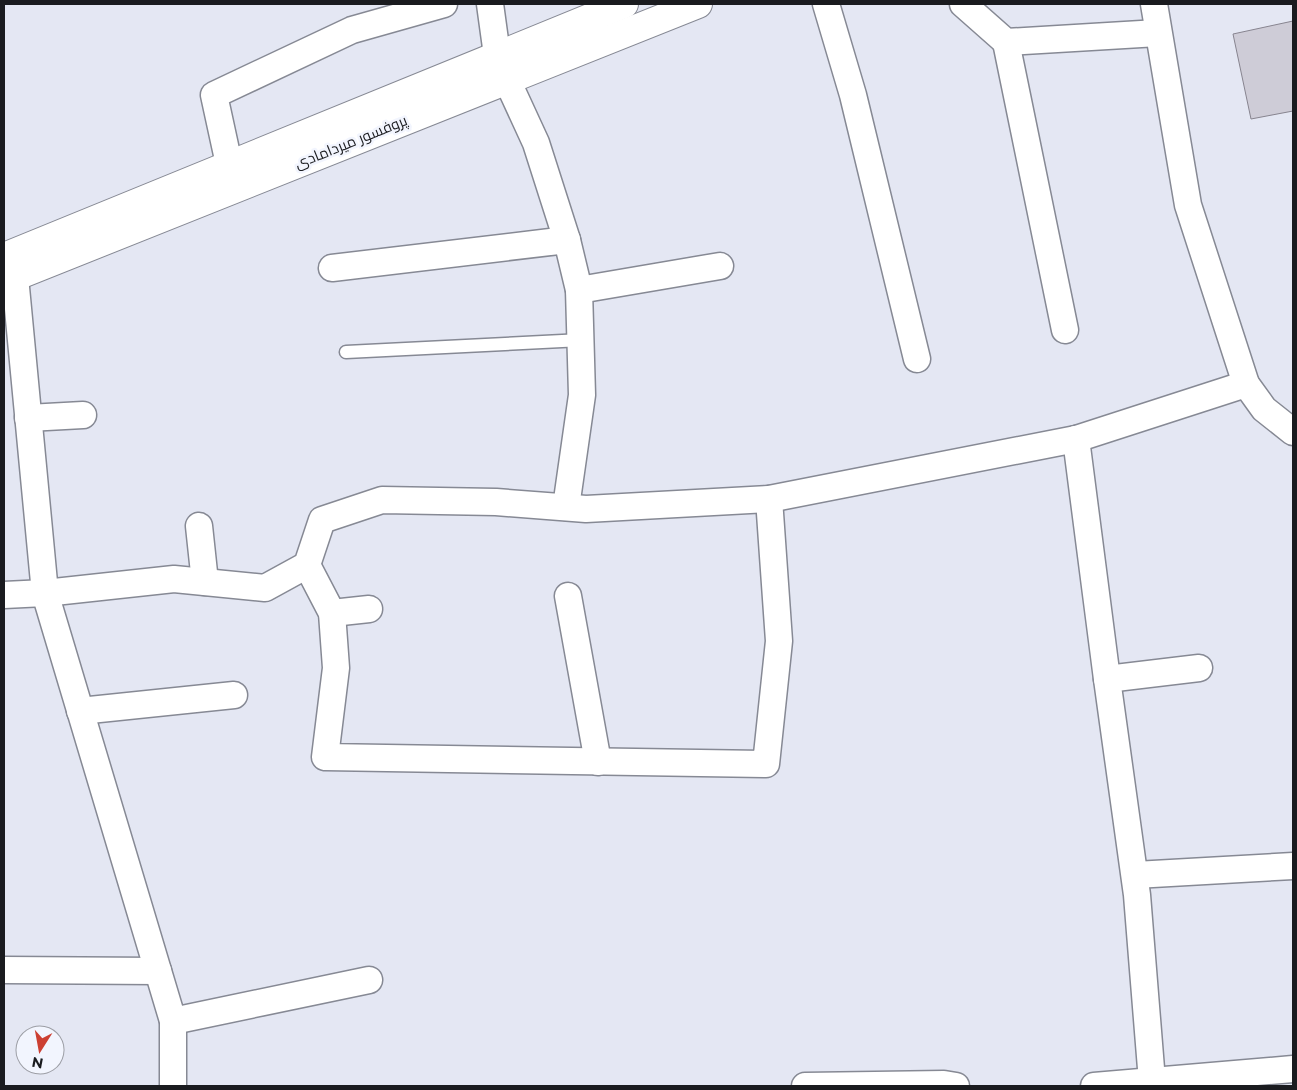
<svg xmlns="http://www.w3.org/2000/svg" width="1297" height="1090" font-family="Montserrat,Cairo,sans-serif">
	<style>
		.building { fill: #ceccd7; stroke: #87848f }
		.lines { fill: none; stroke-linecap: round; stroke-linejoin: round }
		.lane-casing { stroke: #868994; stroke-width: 15 }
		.street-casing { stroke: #868994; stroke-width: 29 }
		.secondary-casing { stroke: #868994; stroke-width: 30 }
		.lane { stroke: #fff; stroke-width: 12 }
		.street { stroke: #fff; stroke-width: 26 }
		.secondary { stroke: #fff; stroke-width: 28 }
		.labels { text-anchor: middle; stroke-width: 5; stroke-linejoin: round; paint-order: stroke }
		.street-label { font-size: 15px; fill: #1a1b1f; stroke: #f2f5fe }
	</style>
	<rect width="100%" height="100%" fill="#e4e7f3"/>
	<path class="building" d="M 1293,21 L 1293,111 L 1251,119 L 1233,34 Z"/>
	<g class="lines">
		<defs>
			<path id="lane" d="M 346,352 L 582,340"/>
			<g id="street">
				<path d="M 490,4 L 497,55"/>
				<path d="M 826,4 L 853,95 L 917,359"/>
				<path d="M 963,4 L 1006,42 L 1158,33"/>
				<path d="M 1154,4 L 1188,205 L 1246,384 L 1264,409 L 1293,432"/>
				<path d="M 1006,42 L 1065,330"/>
				<path d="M 507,80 L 536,143 L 567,240 L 579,290 L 582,395 L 566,507"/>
				<path d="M 229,164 L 214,95 L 352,30 L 444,4"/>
				<path d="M 332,268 L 567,240"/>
				<path d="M 15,277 L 45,593 L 173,1021 L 173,1086"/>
				<path d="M 579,290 L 720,266"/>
				<path d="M 28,418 L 83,415"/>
				<path d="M 1076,439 L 1107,679"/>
				<path d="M 199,526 L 205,582"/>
				<path d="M 307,565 L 332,613 L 336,668 L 325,757 L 766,764 L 779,641 L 769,499"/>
				<path d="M 4,595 L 45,593 L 174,579 L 265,588 L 307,565 L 322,520 L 382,500 L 496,502 L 586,509 L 769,499 L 1076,439 L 1246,384"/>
				<path d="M 568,596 L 598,762"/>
				<path d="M 332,613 L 369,609"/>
				<path d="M 80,711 L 234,695"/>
				<path d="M 1135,875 L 1293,866"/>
				<path d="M 4,970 L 158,971"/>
				<path d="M 173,1021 L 369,980"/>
				<path d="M 1152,1081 L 1137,895 L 1107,679 L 1199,668"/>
				<path d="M 805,1086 L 944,1084 L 956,1086"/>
				<path d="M 1094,1086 L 1293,1069"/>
			</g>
			<g id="secondary">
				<path d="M 4,257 L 624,4"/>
				<path d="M 4,281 L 698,4"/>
			</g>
		</defs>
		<use href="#lane" class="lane-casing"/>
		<use href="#street" class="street-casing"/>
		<use href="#secondary" class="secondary-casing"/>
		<use href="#lane" class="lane"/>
		<use href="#street" class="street"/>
		<use href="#secondary" class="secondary"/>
	</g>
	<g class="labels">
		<g class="street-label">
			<text transform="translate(351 142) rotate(-22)" y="5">پروفسور میردامادی</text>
		</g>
	</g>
	<rect width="1297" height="1090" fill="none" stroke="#1a1b1f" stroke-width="10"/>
	<g transform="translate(40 1050) rotate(191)"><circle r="24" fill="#f2f5fe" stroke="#9c9ea5"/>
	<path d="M0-4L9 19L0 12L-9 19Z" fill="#cc3f32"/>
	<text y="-8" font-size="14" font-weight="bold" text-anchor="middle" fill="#1a1b1f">N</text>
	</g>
</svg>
